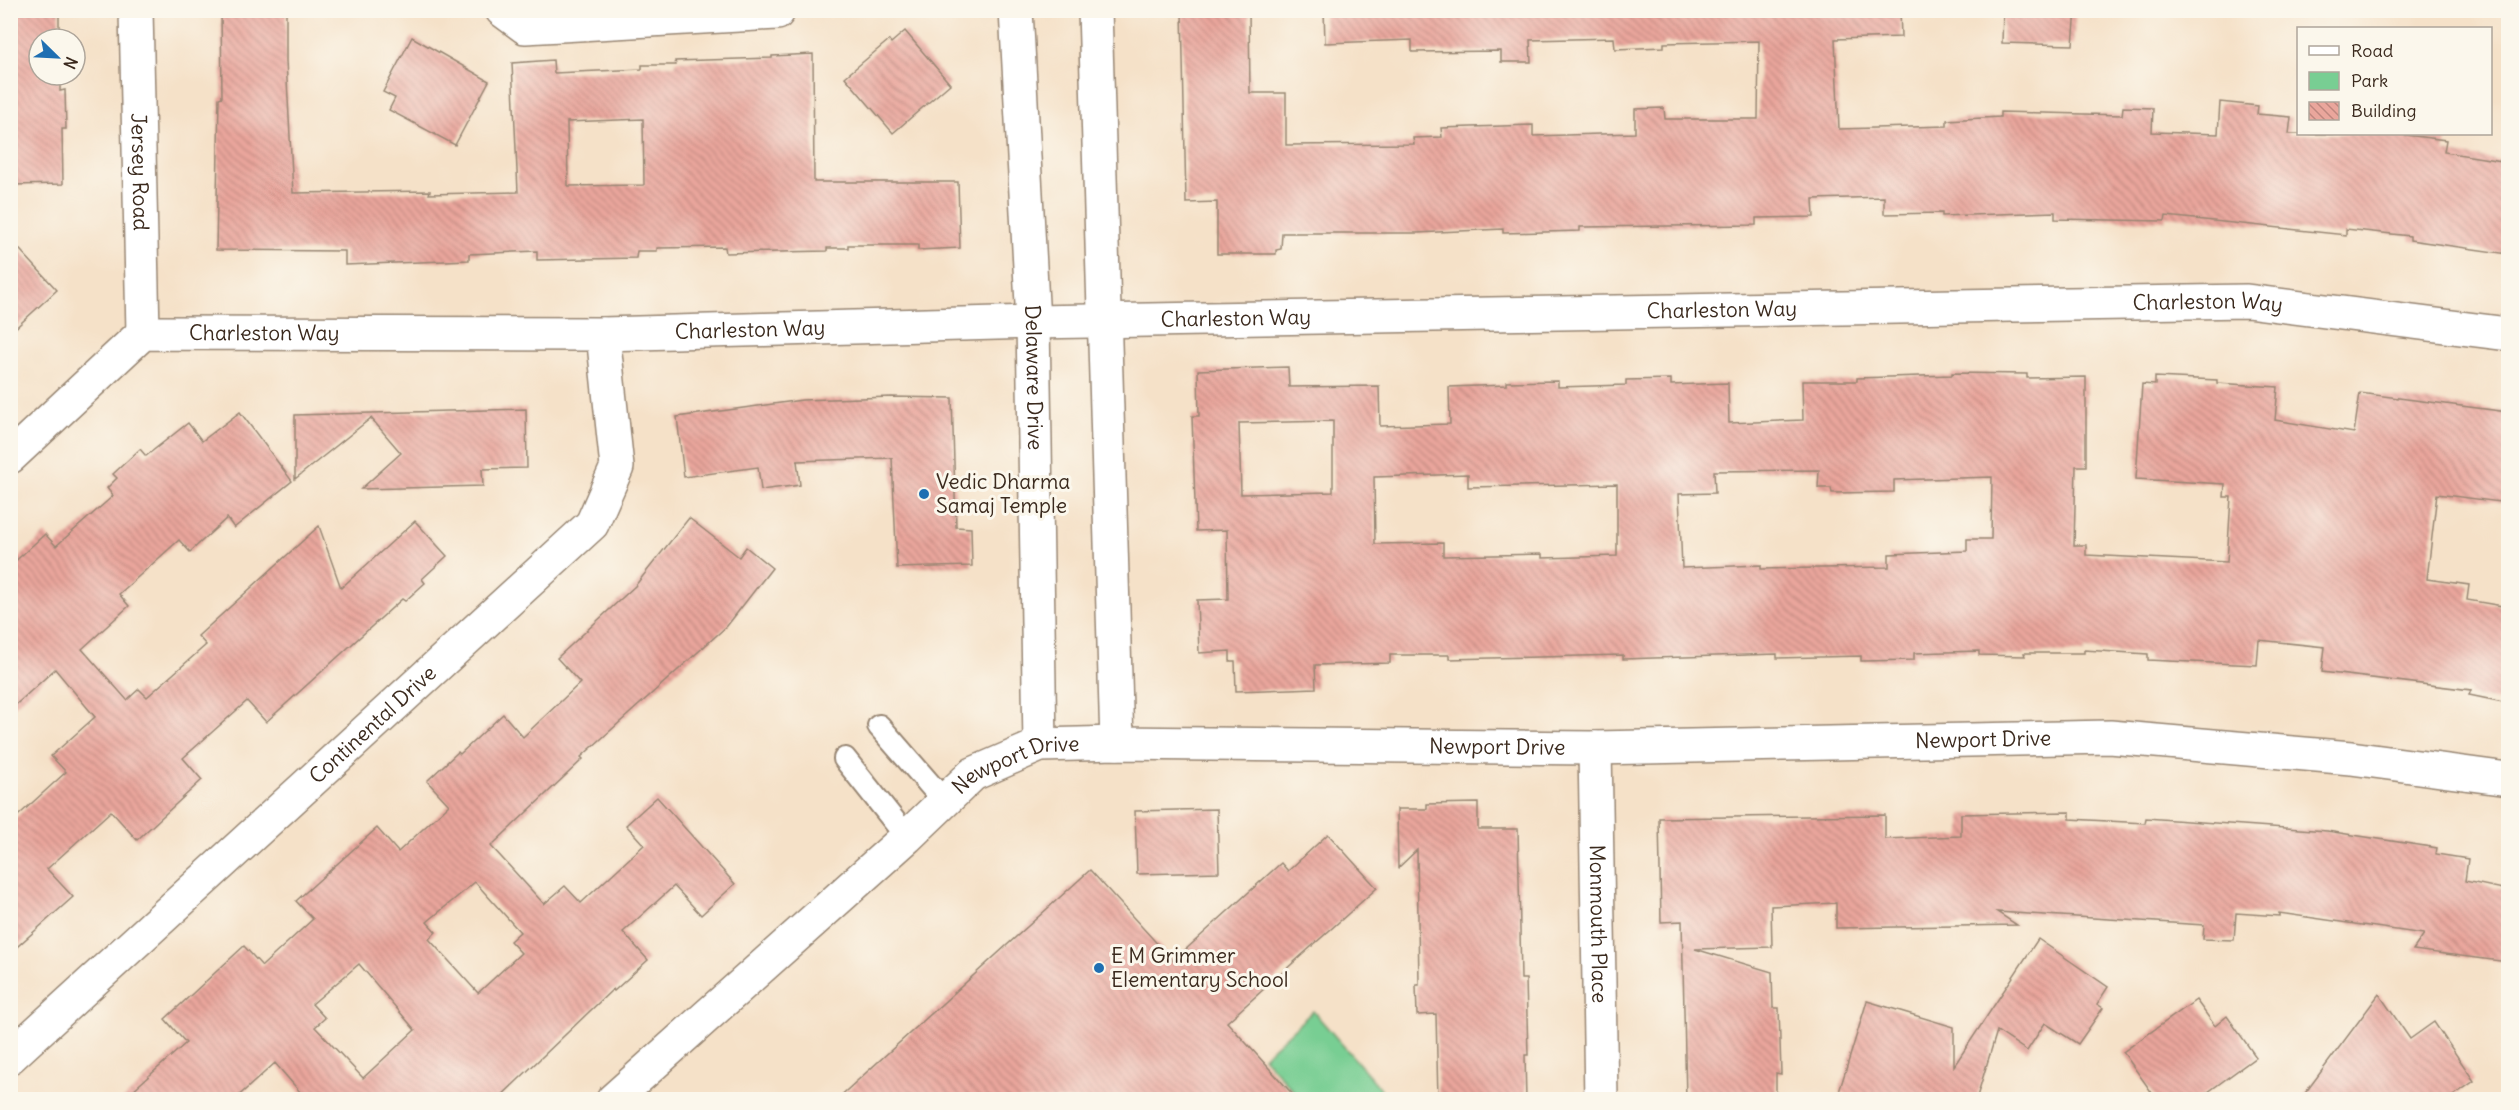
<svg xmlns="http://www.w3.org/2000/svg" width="2519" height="1110" font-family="Delius,sans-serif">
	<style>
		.green { fill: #78ce93; stroke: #5a7c58; stroke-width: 1.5 }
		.building { fill: url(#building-back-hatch); fill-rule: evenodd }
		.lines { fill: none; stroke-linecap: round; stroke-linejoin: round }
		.service-casing { stroke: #988673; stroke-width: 26 }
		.minor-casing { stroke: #988673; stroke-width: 36 }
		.tertiary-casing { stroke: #988673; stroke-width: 36 }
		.service { stroke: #fff; stroke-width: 22 }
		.minor { stroke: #fff; stroke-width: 33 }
		.tertiary { stroke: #fff; stroke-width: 33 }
		.poi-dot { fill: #1f6fb2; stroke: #fbf7ec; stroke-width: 2 }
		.labels { text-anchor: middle; stroke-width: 6; stroke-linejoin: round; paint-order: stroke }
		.street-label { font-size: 21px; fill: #3b2a1e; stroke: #fbf7ec }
		.poi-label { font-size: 21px; fill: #3b2a1e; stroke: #fbf7ec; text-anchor: start }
	</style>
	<defs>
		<pattern id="building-back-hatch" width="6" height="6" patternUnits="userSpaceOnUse" patternTransform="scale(1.5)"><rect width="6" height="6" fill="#eaa69c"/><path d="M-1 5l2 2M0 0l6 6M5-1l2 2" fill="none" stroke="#bf877f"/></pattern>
	</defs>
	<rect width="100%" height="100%" fill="#fbf7ec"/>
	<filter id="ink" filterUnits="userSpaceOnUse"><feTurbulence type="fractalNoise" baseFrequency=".0167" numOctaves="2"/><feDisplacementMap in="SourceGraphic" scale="12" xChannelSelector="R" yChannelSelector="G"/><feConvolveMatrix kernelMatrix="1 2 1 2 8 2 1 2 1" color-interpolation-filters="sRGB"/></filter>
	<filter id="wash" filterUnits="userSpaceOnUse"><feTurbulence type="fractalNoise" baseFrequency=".008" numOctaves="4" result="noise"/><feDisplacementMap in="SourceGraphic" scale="24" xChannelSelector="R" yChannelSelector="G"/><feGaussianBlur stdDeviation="1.35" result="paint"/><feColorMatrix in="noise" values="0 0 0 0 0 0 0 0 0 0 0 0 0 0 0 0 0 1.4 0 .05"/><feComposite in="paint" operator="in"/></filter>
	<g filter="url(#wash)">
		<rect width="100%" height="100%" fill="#f5e1c8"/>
		<path class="green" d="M 1313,1011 L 1381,1089 L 1381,1099 L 1301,1099 L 1263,1057 Z"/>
		<g id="blocks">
			<g class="building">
				<path d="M 10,10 L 59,10 L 59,39 L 39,39 L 39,75 L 60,75 L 60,91 L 65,90 L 66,129 L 62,129 L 63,184 L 10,185 Z"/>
				<path d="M 221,10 L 286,10 L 286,61 L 293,193 L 430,191 L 429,194 L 518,192 L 512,63 L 553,60 L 554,73 L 642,69 L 642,65 L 676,65 L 675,61 L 772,58 L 772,56 L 813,54 L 814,182 L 958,182 L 960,248 L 918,250 L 918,245 L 848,245 L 848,248 L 827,248 L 827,251 L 726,253 L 725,247 L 657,248 L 657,251 L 637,251 L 636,258 L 537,260 L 537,251 L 469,254 L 469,260 L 345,265 L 345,251 L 216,250 L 219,98 L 222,97 ZM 643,119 L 644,185 L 568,186 L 567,122 Z"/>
				<path d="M 1182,10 L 1249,10 L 1250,93 L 1286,93 L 1286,145 L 1414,144 L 1413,138 L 1442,137 L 1441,128 L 1533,125 L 1533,136 L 1635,133 L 1635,109 L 1664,108 L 1665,119 L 1758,119 L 1759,41 L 1664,43 L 1664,47 L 1615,49 L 1614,38 L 1530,40 L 1531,62 L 1501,62 L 1501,51 L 1412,52 L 1412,40 L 1325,43 L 1324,10 L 1900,10 L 1901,37 L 1835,39 L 1839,129 L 1947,126 L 1947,120 L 2000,117 L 2000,112 L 2122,115 L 2123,107 L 2153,108 L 2152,132 L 2218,134 L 2220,102 L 2258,106 L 2257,114 L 2291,117 L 2289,134 L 2398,134 L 2446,140 L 2444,152 L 2508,162 L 2508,254 L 2410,240 L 2410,236 L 2346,229 L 2346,235 L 2166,216 L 2165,221 L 2055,219 L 2055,212 L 1942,216 L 1942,213 L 1884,214 L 1884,197 L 1813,199 L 1814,217 L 1756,218 L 1756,225 L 1580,227 L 1580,231 L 1503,233 L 1503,229 L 1416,233 L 1282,233 L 1281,249 L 1276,250 L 1276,254 L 1217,254 L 1217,202 L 1186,203 Z"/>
				<path d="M 2003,10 L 2076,10 L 2073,45 L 2002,43 Z"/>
				<path d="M 905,31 L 950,84 L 893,133 L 845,77 L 889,40 L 891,43 Z"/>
				<path d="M 412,37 L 489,81 L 455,145 L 389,110 L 395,98 L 383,92 Z"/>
				<path d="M 10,239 L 57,290 L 10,333 Z"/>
				<path d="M 1288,367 L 1289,387 L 1379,386 L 1380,426 L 1450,424 L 1449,387 L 1507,385 L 1507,382 L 1558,381 L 1558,387 L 1626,385 L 1626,380 L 1671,379 L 1671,385 L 1728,383 L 1729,423 L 1803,420 L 1802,381 L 1857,381 L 1857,378 L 1952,375 L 1952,373 L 2027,374 L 2027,378 L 2086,377 L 2086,466 L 2076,466 L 2074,545 L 2086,545 L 2086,555 L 2227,562 L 2231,497 L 2224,497 L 2225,484 L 2136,479 L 2142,384 L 2155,385 L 2155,377 L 2217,380 L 2217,383 L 2278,387 L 2275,420 L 2354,433 L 2360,393 L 2508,412 L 2508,503 L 2437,494 L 2427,579 L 2469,585 L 2467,600 L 2508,607 L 2508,699 L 2503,698 L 2503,702 L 2469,695 L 2471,690 L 2322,672 L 2325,647 L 2259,640 L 2257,665 L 2148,660 L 2148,654 L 2084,650 L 2084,653 L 2024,653 L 2025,656 L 1979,655 L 1979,651 L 1914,653 L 1914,660 L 1861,661 L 1861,656 L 1777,658 L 1777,654 L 1623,659 L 1623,655 L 1449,659 L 1449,655 L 1390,655 L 1390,663 L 1315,665 L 1316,688 L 1236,691 L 1235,661 L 1230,661 L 1230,651 L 1199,653 L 1197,600 L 1228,599 L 1227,530 L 1196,531 L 1192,416 L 1199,416 L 1198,370 ZM 1333,421 L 1333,492 L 1241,494 L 1239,423 ZM 1819,470 L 1818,488 L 1831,488 L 1832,493 L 1894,492 L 1894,480 L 1992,477 L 1991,539 L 1967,539 L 1967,551 L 1889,554 L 1889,567 L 1761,569 L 1761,565 L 1682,568 L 1679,494 L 1715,493 L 1714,471 ZM 1468,474 L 1468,487 L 1617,484 L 1617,556 L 1542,558 L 1542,554 L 1443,556 L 1443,543 L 1375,544 L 1374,477 Z"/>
				<path d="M 891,397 L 952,398 L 956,527 L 971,528 L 972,566 L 897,568 L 892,458 L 797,461 L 800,485 L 761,490 L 758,467 L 684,477 L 677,417 L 802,400 Z"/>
				<path d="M 526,409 L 527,468 L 482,469 L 483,486 L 361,489 L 401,453 L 371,418 L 295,479 L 295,415 Z"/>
				<path d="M 240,412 L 292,481 L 234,528 L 227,518 L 190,552 L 179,540 L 119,594 L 129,606 L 82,649 L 127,700 L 139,689 L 147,697 L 206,645 L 198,636 L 319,526 L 341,588 L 415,521 L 447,556 L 422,579 L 425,583 L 405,601 L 402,599 L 266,722 L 247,701 L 183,758 L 202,780 L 137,840 L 111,811 L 47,869 L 73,897 L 10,953 L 10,823 L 66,772 L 51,756 L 95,717 L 55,669 L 10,710 L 10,566 L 45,534 L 56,546 L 113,496 L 107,488 L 117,478 L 113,474 L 140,449 L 146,456 L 188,423 L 202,441 Z"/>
				<path d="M 689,518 L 739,557 L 746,547 L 772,568 L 727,626 L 581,757 L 583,759 L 491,846 L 544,904 L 565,886 L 581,903 L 644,845 L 626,825 L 657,797 L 735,884 L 701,915 L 674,886 L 623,932 L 648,960 L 614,991 L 613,989 L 497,1100 L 307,1100 L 275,1063 L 234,1100 L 122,1100 L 186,1043 L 165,1019 L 244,946 L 262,966 L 313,919 L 296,901 L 377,828 L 398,852 L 449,805 L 427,781 L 458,752 L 460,754 L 503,714 L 523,737 L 580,683 L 557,658 L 635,586 ZM 475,882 L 520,932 L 510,941 L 521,953 L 478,993 L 429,939 L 436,932 L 427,922 ZM 359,964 L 415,1030 L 363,1078 L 315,1027 L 325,1018 L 312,1004 Z"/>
				<path d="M 1478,803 L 1478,829 L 1518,829 L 1521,979 L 1526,979 L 1528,1055 L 1525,1055 L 1526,1100 L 1438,1100 L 1436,1014 L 1417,1015 L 1416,985 L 1419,985 L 1417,850 L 1398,868 L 1397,809 L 1427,809 L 1427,804 Z"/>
				<path d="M 1217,809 L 1219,872 L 1137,874 L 1135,811 Z"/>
				<path d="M 2070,812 L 2070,819 L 2145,823 L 2146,818 L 2327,831 L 2437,848 L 2436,854 L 2468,859 L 2465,881 L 2508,890 L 2508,962 L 2413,950 L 2424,934 L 2279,913 L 2279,916 L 2236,913 L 2234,940 L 2203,939 L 2204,925 L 1997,912 L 2017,925 L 1836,928 L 1836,903 L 1771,906 L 1772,947 L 1695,949 L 1772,972 L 1773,1008 L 1779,1008 L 1781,1074 L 1776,1073 L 1776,1100 L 1686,1100 L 1682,921 L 1661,922 L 1659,818 L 1885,815 L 1885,839 L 1961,836 L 1961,814 Z"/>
				<path d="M 1328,834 L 1377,888 L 1227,1022 L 1298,1100 L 836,1100 L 1090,870 L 1173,961 L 1281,863 L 1288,871 Z"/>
				<path d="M 2038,939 L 2108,987 L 2097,1004 L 2103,1008 L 2078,1044 L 2045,1023 L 2027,1051 L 1997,1031 L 1976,1100 L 1864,1100 L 1839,1092 L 1867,1001 L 1954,1027 L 1954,1066 Z"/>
				<path d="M 2379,994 L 2410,1039 L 2434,1022 L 2474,1081 L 2447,1100 L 2300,1100 Z"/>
				<path d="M 2196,1000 L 2215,1026 L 2227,1016 L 2256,1057 L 2197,1100 L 2157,1100 L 2123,1052 Z"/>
			</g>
		</g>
	</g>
	<g filter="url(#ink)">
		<use href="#blocks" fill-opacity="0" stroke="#988673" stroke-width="1.5"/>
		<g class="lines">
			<defs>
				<g id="service">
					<path d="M 879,726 L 945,802"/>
					<path d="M 845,759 L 907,837"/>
				</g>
				<g id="minor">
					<path id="s1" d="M 136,10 L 143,333"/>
					<path d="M 502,10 L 525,27 L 777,13 L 779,10"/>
					<path id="s2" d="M 10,457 L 143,333 L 603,334 L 1033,322 L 2247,301 L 2508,334"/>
					<path id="s3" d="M 1595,748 L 1601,1100"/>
					<path id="s4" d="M 10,1057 L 592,524 L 617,467 L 603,334"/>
					<path id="s5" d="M 613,1100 L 907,837 L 973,774 L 1040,745 L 1117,743 L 1595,748 L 2110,737 L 2351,758 L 2508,779"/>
				</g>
				<g id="tertiary">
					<path id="s6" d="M 1016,10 L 1033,322 L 1040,745"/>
					<path d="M 1095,10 L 1117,743"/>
				</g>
			</defs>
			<use href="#service" class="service-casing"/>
			<use href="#minor" class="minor-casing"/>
			<use href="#tertiary" class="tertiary-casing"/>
			<use href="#service" class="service"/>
			<use href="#minor" class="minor"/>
			<use href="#tertiary" class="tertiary"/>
		</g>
	</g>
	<g class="poi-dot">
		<circle cx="924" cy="494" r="6"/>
		<circle cx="1099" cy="968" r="6"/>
	</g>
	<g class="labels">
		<g class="street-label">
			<text dy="7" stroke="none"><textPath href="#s1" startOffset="162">Jersey Road</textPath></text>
			<text dy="7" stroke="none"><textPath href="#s2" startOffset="2247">Charleston Way</textPath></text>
			<text dy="7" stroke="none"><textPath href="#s2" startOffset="1761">Charleston Way</textPath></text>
			<text dy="7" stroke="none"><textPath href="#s2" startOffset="1275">Charleston Way</textPath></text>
			<text dy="7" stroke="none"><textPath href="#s2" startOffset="789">Charleston Way</textPath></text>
			<text dy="7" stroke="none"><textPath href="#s2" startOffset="303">Charleston Way</textPath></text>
			<text dy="7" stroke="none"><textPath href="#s6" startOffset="368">Delaware Drive</textPath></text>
			<text dy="7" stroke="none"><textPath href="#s4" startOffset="492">Continental Drive</textPath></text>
			<text dy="7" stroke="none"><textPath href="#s5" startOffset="1502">Newport Drive</textPath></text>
			<text dy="7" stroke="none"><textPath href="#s5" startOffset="1016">Newport Drive</textPath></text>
			<text dy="7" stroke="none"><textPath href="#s5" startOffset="530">Newport Drive</textPath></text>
			<text dy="7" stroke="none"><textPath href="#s3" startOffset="176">Monmouth Place</textPath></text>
		</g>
		<g class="poi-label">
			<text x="936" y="489">Vedic Dharma<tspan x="936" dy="24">Samaj Temple</tspan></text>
			<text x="1111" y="963">E M Grimmer<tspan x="1111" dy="24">Elementary School</tspan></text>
		</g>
	</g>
	<rect width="2519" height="1110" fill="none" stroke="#fbf7ec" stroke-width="36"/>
	<rect x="2297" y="27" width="195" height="108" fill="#fbf7ec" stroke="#aea59a" stroke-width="1.5"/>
	<rect x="2309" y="46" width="30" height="9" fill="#ffffff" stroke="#aea59a" stroke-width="1.5"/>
	<text x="2351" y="57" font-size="18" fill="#3b2a1e">Road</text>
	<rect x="2309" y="72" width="30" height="18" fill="#78ce93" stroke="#aea59a" stroke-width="1.5"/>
	<text x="2351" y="87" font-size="18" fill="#3b2a1e">Park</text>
	<rect x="2309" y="102" width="30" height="18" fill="url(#building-back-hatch)" stroke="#aea59a" stroke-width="1.5"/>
	<text x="2351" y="117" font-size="18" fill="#3b2a1e">Building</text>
	<g transform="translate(57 57) rotate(114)"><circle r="28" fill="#fbf7ec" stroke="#aea59a" stroke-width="1.5"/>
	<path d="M0-4.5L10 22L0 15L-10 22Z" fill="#1f6fb2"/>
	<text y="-9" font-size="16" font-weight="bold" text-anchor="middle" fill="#3b2a1e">N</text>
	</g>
</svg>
